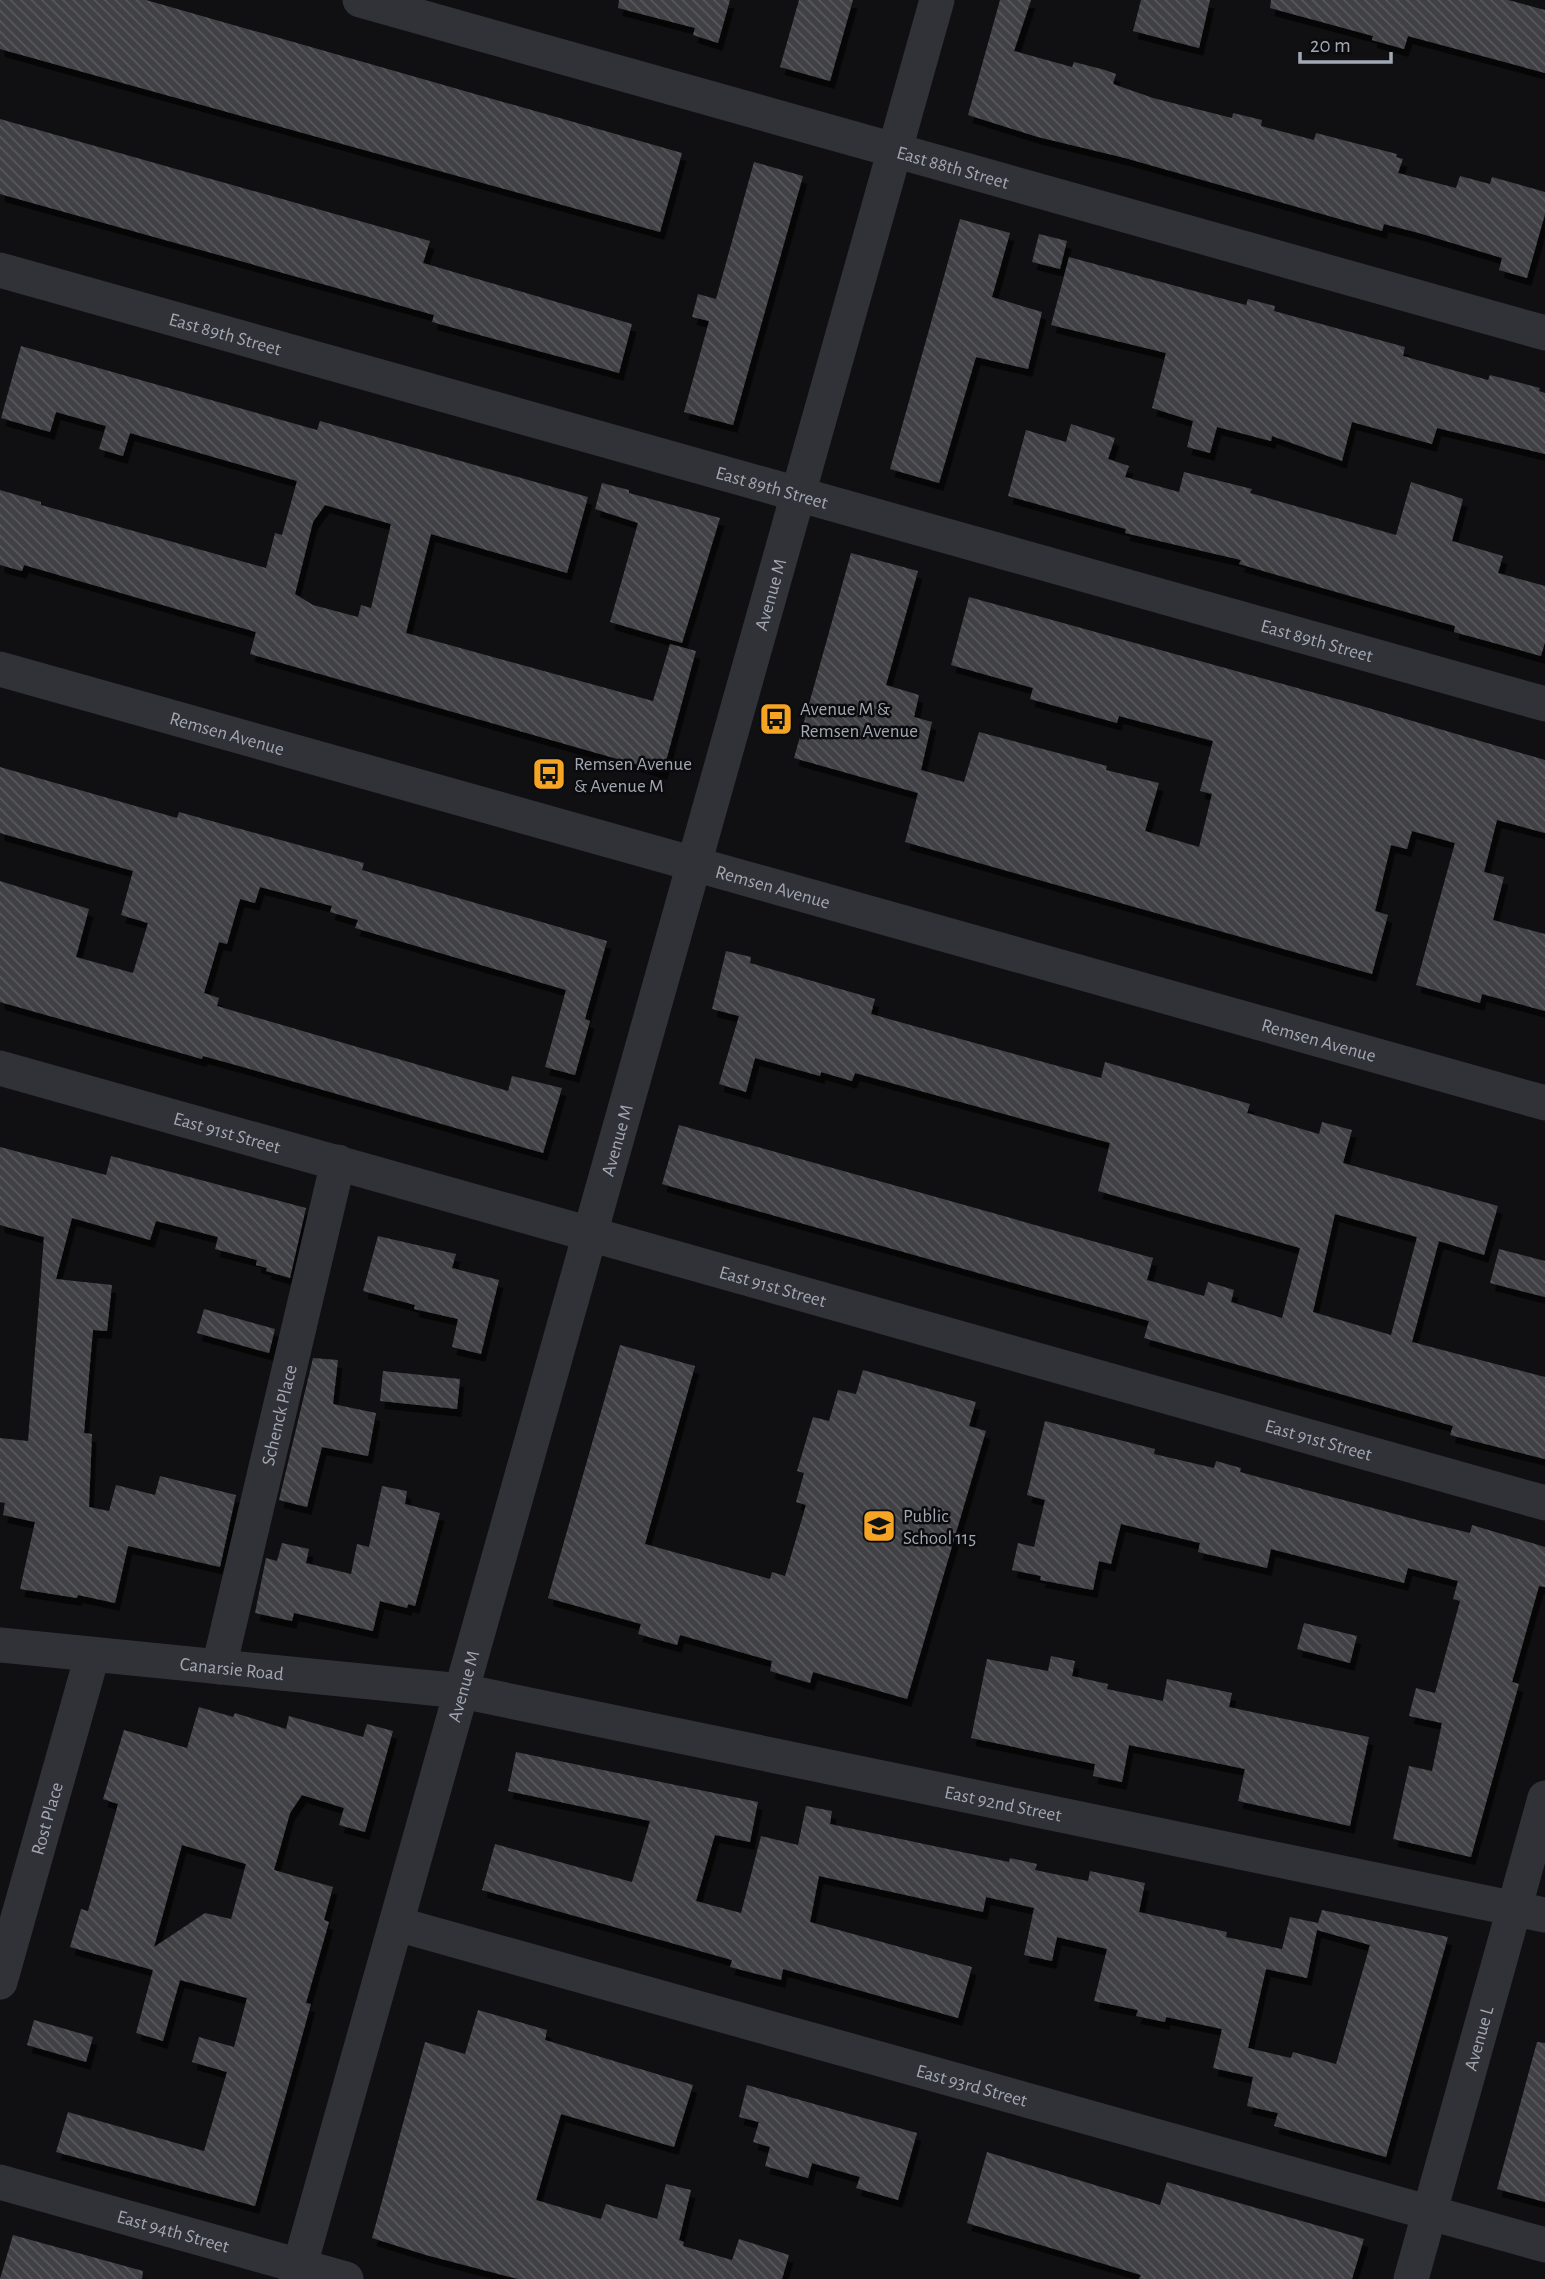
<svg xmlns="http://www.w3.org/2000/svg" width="1545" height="2279" font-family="'Alegreya Sans',sans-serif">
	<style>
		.building { fill: url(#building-back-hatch); fill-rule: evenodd; filter: url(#shadow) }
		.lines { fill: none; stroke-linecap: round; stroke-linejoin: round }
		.street { stroke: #313237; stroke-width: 35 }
		.labels { text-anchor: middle; stroke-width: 5; stroke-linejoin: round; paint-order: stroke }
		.street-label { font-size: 19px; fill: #a1a7b3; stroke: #0b0b0d }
		.poi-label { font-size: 19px; fill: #a1a7b3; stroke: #0b0b0d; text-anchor: start }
	</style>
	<defs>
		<pattern id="building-back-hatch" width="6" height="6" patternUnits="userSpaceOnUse" patternTransform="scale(1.75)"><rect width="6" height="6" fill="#3f4045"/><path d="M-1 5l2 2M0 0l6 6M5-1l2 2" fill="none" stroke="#58595d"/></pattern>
		<filter id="shadow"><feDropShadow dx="4.5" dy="8" stdDeviation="0" flood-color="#0009"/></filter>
	</defs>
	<rect width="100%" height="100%" fill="#101012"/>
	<g class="building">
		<path d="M 0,0 L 146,0 L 682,153 L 660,232 L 0,49 Z"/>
		<path d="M 619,0 L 730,0 L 718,43 L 693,35 L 695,28 L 618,8 Z"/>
		<path d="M 799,0 L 853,0 L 830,81 L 780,67 Z"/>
		<path d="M 1000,0 L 1031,0 L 1014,51 L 1072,67 L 1074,62 L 1105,70 L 1116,74 L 1113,84 L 1153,98 L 1232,118 L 1233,113 L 1262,120 L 1261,126 L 1314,140 L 1316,133 L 1397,154 L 1396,157 L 1403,159 L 1398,173 L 1456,188 L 1460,176 L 1490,184 L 1492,177 L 1545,192 L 1545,214 L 1527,278 L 1499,270 L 1502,258 L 1419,233 L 1384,224 L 1382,231 L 1125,158 L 1038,137 L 968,115 Z"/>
		<path d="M 1141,0 L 1210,0 L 1199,48 L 1133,31 Z"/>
		<path d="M 1271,0 L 1508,0 L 1545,10 L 1545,73 L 1408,36 L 1404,49 L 1372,40 L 1373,36 L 1270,8 Z"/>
		<path d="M 0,119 L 430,241 L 423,263 L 632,324 L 619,373 L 432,322 L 434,315 L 0,194 Z"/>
		<path d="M 754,162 L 803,176 L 733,425 L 684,412 L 709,321 L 692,317 L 698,294 L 716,299 Z"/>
		<path d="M 960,219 L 1010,233 L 992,297 L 1042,312 L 1028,369 L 976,357 L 939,483 L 890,469 Z"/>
		<path d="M 1039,234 L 1067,241 L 1060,269 L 1032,262 Z"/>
		<path d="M 1069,257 L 1246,305 L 1248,299 L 1275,306 L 1274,311 L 1405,347 L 1403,356 L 1488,380 L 1490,375 L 1540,388 L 1539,391 L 1545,393 L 1545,454 L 1437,428 L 1432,444 L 1352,422 L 1342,461 L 1272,436 L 1271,441 L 1217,427 L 1210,453 L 1187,447 L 1193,421 L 1152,408 L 1166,353 L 1051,325 Z"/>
		<path d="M 21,346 L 317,430 L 320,421 L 588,497 L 567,573 L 431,534 L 406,633 L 653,701 L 670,644 L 696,651 L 663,772 L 250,654 L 256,632 L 24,565 L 22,571 L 0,565 L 0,490 L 41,502 L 41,505 L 266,568 L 275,533 L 282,535 L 297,481 L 130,433 L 123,456 L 99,449 L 106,426 L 56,412 L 50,432 L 1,418 ZM 325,505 L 391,524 L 371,608 L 361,605 L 358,617 L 313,605 L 295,594 L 313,522 Z"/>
		<path d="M 1071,424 L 1115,438 L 1108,459 L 1129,466 L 1125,477 L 1179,492 L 1184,472 L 1252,489 L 1250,493 L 1396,535 L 1411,482 L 1463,499 L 1452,541 L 1503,556 L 1498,573 L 1545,586 L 1545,642 L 1541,656 L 1454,632 L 1455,626 L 1239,564 L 1241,560 L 1125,533 L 1126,529 L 1008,496 L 1026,430 L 1066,442 Z"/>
		<path d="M 602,483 L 629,490 L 629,493 L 720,518 L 682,643 L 610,622 L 638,523 L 595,509 Z"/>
		<path d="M 851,553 L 918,571 L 886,685 L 919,695 L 914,717 L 932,722 L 921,770 L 964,782 L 979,732 L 1107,766 L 1106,770 L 1159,783 L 1145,831 L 1199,847 L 1212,794 L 1200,791 L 1213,741 L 1119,716 L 1117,723 L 1030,699 L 1033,688 L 951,665 L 969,597 L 1355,704 L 1545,760 L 1545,833 L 1497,820 L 1484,872 L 1504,877 L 1493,920 L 1545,934 L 1545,1011 L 1482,994 L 1480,1003 L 1416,985 L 1455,843 L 1412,831 L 1407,849 L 1391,845 L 1375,911 L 1388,915 L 1372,974 L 905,842 L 918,793 L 794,758 Z"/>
		<path d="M 0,767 L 177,818 L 179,812 L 364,863 L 362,870 L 607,941 L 585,1019 L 590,1021 L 575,1075 L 545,1067 L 566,990 L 355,928 L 358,920 L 330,912 L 332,906 L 260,887 L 255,903 L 240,899 L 227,944 L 219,942 L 204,993 L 219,998 L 217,1006 L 508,1091 L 512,1076 L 562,1088 L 543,1153 L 243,1067 L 203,1056 L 202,1059 L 0,1002 L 0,881 L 89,909 L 76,957 L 105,965 L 133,973 L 148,923 L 121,915 L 133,871 L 0,833 Z"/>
		<path d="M 726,951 L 751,957 L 750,963 L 875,999 L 871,1014 L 1101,1078 L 1105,1062 L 1250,1104 L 1247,1113 L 1319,1134 L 1322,1122 L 1352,1130 L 1343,1163 L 1498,1206 L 1484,1255 L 1439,1241 L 1412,1342 L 1545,1377 L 1545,1459 L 1450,1435 L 1453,1426 L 1144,1338 L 1149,1321 L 662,1184 L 679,1125 L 1153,1258 L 1147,1280 L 1204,1296 L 1208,1282 L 1234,1290 L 1231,1302 L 1282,1318 L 1300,1248 L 1098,1191 L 1110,1143 L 855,1073 L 852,1081 L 821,1072 L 820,1076 L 755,1058 L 746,1092 L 719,1084 L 739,1016 L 712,1009 ZM 1335,1214 L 1417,1237 L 1391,1335 L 1313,1312 Z"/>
		<path d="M 0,1147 L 106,1175 L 111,1156 L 306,1208 L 290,1278 L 266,1271 L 267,1268 L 256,1265 L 257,1260 L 215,1249 L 218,1237 L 156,1221 L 150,1240 L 72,1218 L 56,1279 L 112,1285 L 107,1331 L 93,1330 L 84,1433 L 92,1434 L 89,1507 L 109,1511 L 116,1485 L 155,1495 L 160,1476 L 236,1495 L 220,1567 L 128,1546 L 115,1603 L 78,1595 L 77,1598 L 20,1589 L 35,1522 L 3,1515 L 5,1503 L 0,1502 L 0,1438 L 28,1441 L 44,1237 L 0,1225 Z"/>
		<path d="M 378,1236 L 456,1254 L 452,1268 L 499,1280 L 481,1354 L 452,1347 L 458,1319 L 414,1309 L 415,1305 L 363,1291 Z"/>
		<path d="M 1499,1249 L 1545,1261 L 1545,1297 L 1490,1283 Z"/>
		<path d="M 204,1309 L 275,1329 L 269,1353 L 197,1333 Z"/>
		<path d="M 620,1345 L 695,1366 L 645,1544 L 770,1579 L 772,1572 L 785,1576 L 806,1505 L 796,1502 L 804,1473 L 797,1471 L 813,1417 L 829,1421 L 838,1390 L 856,1394 L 863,1370 L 976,1402 L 969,1426 L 986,1431 L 907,1699 L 813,1672 L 810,1683 L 770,1671 L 772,1661 L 680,1635 L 677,1645 L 638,1634 L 641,1624 L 548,1598 Z"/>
		<path d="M 313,1358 L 338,1360 L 333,1404 L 376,1413 L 368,1456 L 322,1447 L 307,1507 L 279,1500 Z"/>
		<path d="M 383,1371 L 460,1379 L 457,1409 L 380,1401 Z"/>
		<path d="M 1045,1421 L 1155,1449 L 1154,1454 L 1214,1468 L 1216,1461 L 1241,1468 L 1240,1472 L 1421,1521 L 1470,1533 L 1472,1525 L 1545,1547 L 1545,1587 L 1539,1586 L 1512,1682 L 1519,1684 L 1471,1857 L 1393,1839 L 1409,1766 L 1432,1771 L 1442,1723 L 1409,1716 L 1416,1688 L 1435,1693 L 1460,1601 L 1453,1599 L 1458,1581 L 1408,1568 L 1404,1583 L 1271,1549 L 1267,1568 L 1198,1552 L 1200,1543 L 1121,1524 L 1111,1564 L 1099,1561 L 1093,1590 L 1040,1580 L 1041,1576 L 1012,1570 L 1018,1543 L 1034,1547 L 1045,1500 L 1027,1495 Z"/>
		<path d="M 382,1486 L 407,1491 L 405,1504 L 440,1513 L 415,1606 L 408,1604 L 407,1608 L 380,1601 L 373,1631 L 294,1613 L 292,1621 L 255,1613 L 266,1558 L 277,1561 L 282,1543 L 309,1549 L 306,1563 L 351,1574 L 357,1544 L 369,1547 Z"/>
		<path d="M 1304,1623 L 1357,1636 L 1350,1663 L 1297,1649 Z"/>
		<path d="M 1051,1656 L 1075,1661 L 1072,1676 L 1108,1684 L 1107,1689 L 1163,1701 L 1167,1679 L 1232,1693 L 1229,1707 L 1369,1737 L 1350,1826 L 1238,1801 L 1245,1769 L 1129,1745 L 1122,1782 L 1093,1776 L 1095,1764 L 971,1738 L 987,1659 L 1048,1671 Z"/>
		<path d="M 199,1707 L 233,1717 L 235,1713 L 286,1729 L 289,1716 L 363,1737 L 367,1724 L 393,1731 L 365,1832 L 339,1825 L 344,1808 L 302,1795 L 290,1813 L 274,1870 L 333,1887 L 324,1920 L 329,1922 L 306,2003 L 311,2004 L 255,2206 L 56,2152 L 68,2112 L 204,2151 L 227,2072 L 192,2062 L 199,2037 L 234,2047 L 247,1998 L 180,1980 L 163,2041 L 136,2033 L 153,1970 L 70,1947 L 81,1909 L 88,1911 L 118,1804 L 103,1799 L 124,1730 L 187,1748 ZM 182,1845 L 246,1864 L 231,1919 L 205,1913 L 154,1947 Z"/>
		<path d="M 516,1752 L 758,1802 L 750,1842 L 715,1835 L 696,1901 L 741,1913 L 761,1836 L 798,1845 L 806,1806 L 832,1811 L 830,1824 L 1009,1862 L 1010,1858 L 1037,1864 L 1035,1870 L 1088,1881 L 1090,1871 L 1145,1883 L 1139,1912 L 1227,1932 L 1226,1937 L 1282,1949 L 1290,1917 L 1318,1923 L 1322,1910 L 1448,1937 L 1386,2157 L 1274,2126 L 1278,2113 L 1247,2106 L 1253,2077 L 1213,2068 L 1222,2029 L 1166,2017 L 1165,2022 L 1136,2016 L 1138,2010 L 1094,2001 L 1107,1949 L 1057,1937 L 1052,1961 L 1024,1955 L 1034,1908 L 986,1897 L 983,1912 L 819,1876 L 810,1922 L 972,1967 L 958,2018 L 783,1969 L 781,1980 L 730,1967 L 732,1960 L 482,1890 L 495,1844 L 632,1882 L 650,1821 L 508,1791 ZM 1317,1930 L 1370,1945 L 1336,2064 L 1293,2052 L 1291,2058 L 1248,2048 L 1266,1969 L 1307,1978 Z"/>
		<path d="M 478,2010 L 547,2030 L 545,2040 L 693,2085 L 674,2147 L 561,2114 L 536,2200 L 601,2219 L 606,2204 L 657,2219 L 666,2184 L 691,2190 L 679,2240 L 684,2242 L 683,2246 L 732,2260 L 739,2239 L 789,2255 L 782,2279 L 518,2279 L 426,2255 L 372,2238 L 425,2042 L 465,2054 Z"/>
		<path d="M 34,2020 L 93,2037 L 86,2062 L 27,2045 Z"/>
		<path d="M 1537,2042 L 1545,2043 L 1545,2202 L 1497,2189 Z"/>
		<path d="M 747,2085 L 917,2133 L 898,2200 L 856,2188 L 860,2177 L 812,2163 L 808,2178 L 765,2166 L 770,2147 L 753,2142 L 759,2122 L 739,2117 Z"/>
		<path d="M 987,2152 L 1160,2205 L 1167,2182 L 1364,2239 L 1352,2279 L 1139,2279 L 1141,2275 L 967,2223 Z"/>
		<path d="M 13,2235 L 143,2271 L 142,2279 L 0,2279 Z"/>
	</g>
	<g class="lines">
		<g class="street">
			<path id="s1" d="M 360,0 L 1545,333"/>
			<path id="s2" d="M 0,270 L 1545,704"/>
			<path id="s3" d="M 0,669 L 1545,1103"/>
			<path id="s4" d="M 0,1068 L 1545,1503"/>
			<path id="s5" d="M 0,1645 L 462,1691 L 1545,1915"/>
			<path id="s6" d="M 219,1667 L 338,1162"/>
			<path id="s7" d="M 397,1924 L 1545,2245"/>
			<path id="s8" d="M 0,1982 L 92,1656"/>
			<path id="s9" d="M 0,2182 L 346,2279"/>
			<path id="s10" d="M 296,2279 L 937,0"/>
			<path id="s11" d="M 1411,2279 L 1545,1798"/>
		</g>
	</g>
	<defs>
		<symbol id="bus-square" viewBox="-11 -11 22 22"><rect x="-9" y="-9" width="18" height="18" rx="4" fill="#f6a424" stroke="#0b0b0d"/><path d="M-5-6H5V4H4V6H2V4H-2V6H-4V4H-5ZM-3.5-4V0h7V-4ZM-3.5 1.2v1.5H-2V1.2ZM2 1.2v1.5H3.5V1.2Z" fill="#111"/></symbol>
		<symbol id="school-square" viewBox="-11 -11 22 22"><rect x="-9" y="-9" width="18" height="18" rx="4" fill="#f6a424" stroke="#0b0b0d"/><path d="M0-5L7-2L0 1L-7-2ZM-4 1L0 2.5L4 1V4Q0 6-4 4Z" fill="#111"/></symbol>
	</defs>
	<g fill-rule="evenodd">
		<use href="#bus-square" x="757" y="700" width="38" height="38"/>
		<use href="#bus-square" x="530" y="755" width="38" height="38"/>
		<use href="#school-square" x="860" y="1507" width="38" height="38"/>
	</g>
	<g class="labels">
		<g class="street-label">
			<text dy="7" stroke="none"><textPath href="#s1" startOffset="616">East 88th Street</textPath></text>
			<text dy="7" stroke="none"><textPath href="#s2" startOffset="234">East 89th Street</textPath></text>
			<text dy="7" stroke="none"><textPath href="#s2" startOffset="802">East 89th Street</textPath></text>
			<text dy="7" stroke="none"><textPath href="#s10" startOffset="1750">Avenue M</textPath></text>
			<text dy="7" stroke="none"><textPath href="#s2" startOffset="1368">East 89th Street</textPath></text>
			<text dy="7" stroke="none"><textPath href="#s3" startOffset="236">Remsen Avenue</textPath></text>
			<text dy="7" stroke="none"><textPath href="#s3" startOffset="803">Remsen Avenue</textPath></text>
			<text dy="7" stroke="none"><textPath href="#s3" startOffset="1370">Remsen Avenue</textPath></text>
			<text dy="7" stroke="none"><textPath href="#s4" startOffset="236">East 91st Street</textPath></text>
			<text dy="7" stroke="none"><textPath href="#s10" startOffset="1183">Avenue M</textPath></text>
			<text dy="7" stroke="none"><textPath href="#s4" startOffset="803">East 91st Street</textPath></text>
			<text dy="7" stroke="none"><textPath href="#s6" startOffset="259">Schenck Place</textPath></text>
			<text dy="7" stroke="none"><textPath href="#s4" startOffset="1370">East 91st Street</textPath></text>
			<text dy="7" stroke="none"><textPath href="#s5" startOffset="233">Canarsie Road</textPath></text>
			<text dy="7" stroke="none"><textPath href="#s10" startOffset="616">Avenue M</textPath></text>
			<text dy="7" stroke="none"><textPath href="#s5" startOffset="1017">East 92nd Street</textPath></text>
			<text dy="7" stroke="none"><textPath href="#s8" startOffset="170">Rost Place</textPath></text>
			<text dy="7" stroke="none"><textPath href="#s11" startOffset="250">Avenue L</textPath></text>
			<text dy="7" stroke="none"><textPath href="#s7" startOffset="597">East 93rd Street</textPath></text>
			<text dy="7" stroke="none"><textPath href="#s9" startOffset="180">East 94th Street</textPath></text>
		</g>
		<g class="poi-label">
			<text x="800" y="715">Avenue M &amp;<tspan x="800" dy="22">Remsen Avenue</tspan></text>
			<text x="574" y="770">Remsen Avenue<tspan x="574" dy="22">&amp; Avenue M</tspan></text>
			<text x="903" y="1522">Public<tspan x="903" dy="22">School 115</tspan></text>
		</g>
	</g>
	<path d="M1300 52v10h91v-10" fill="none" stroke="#a1a7b3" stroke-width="3.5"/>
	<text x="1310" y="52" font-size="21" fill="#a1a7b3" stroke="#0b0b0d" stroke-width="5" paint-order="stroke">20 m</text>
</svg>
